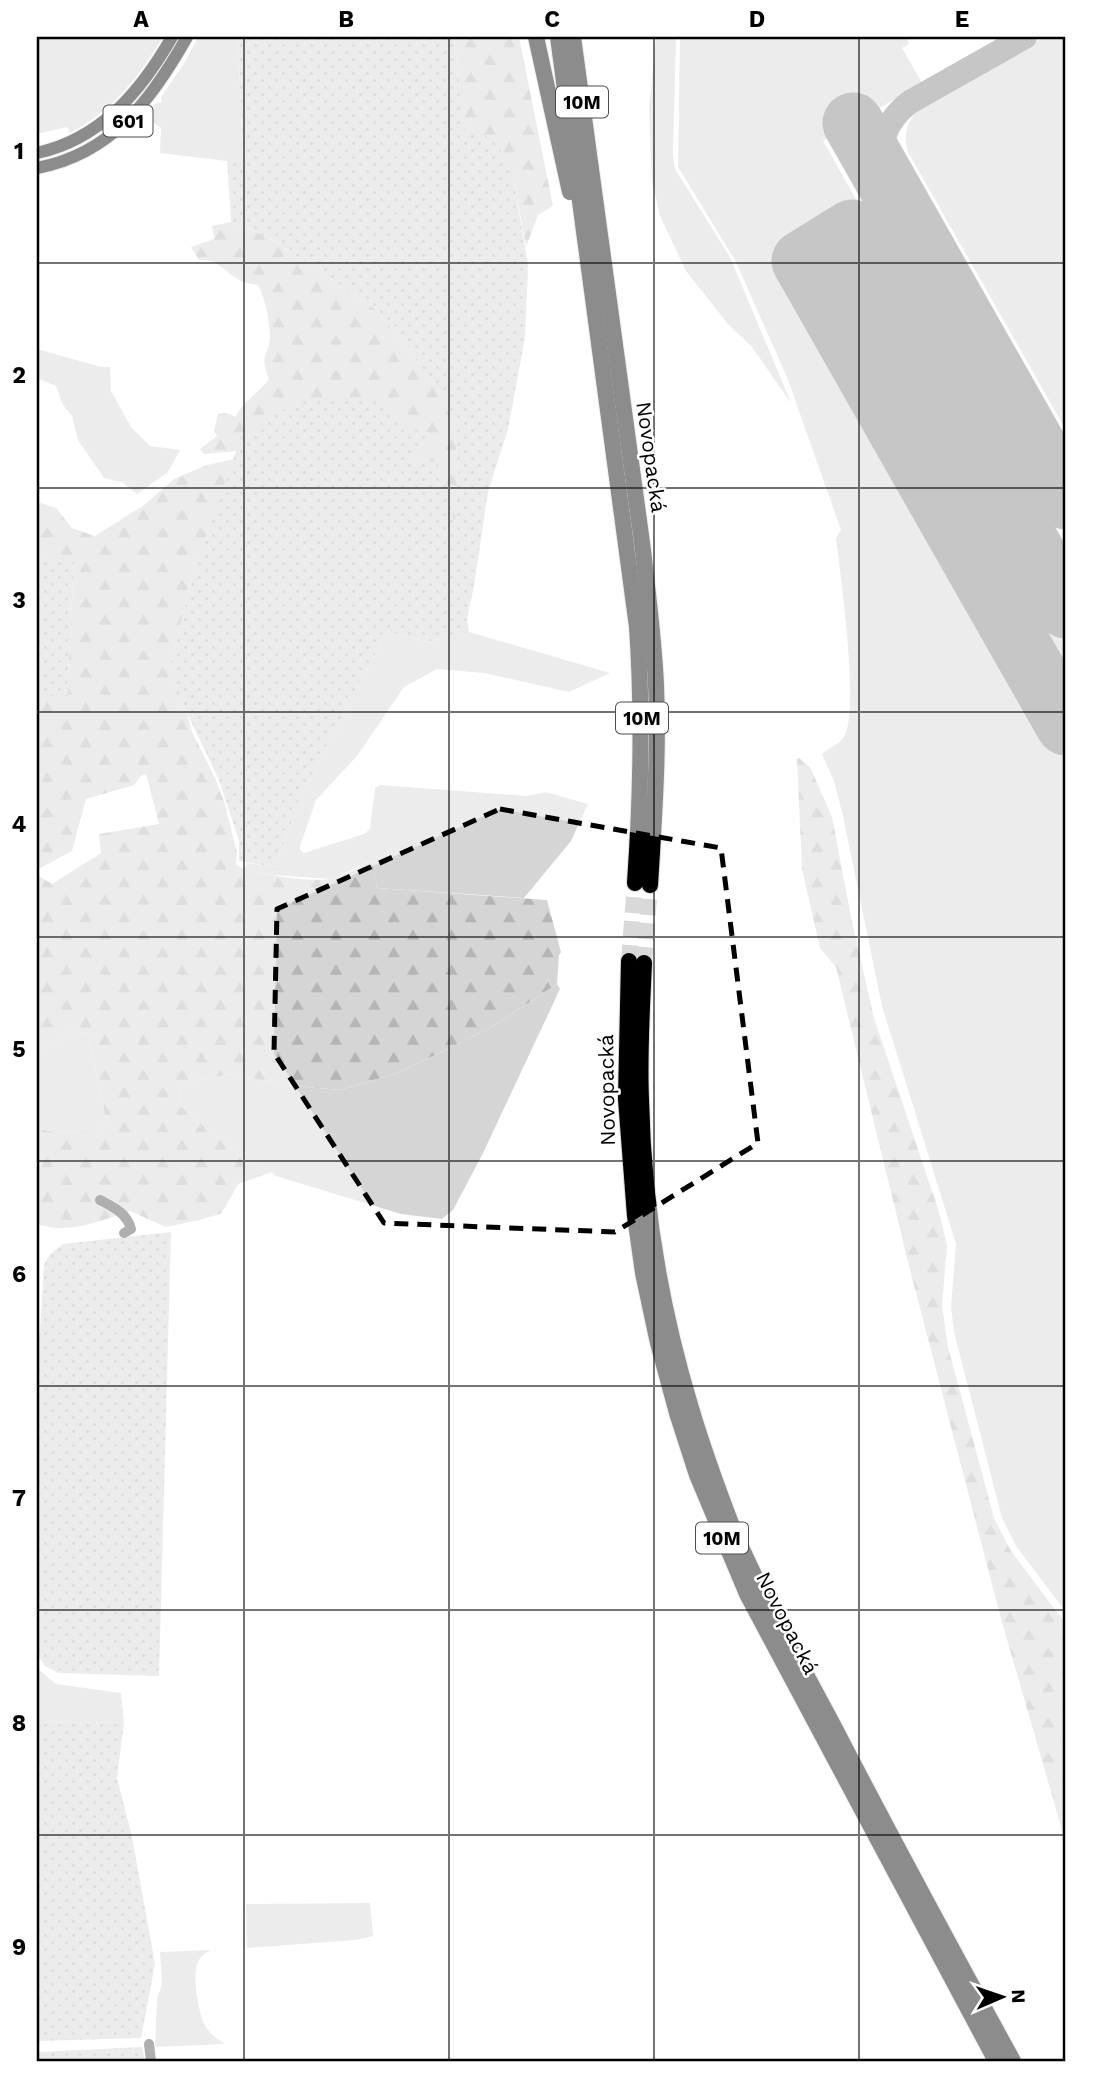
<svg xmlns="http://www.w3.org/2000/svg" width="1103" height="2098" font-family="'Work Sans',sans-serif">
	<style>
		.grass { fill: #d5d5d5 }
		.forest { fill: url(#forest-firs) }
		.garden { fill: url(#garden-dots) }
		.lines { fill: none; stroke-linecap: round; stroke-linejoin: round }
		.taxiway { stroke: #808080; stroke-width: 24 }
		.runway { stroke: #808080; stroke-width: 61 }
		.highway-tunnel { stroke: #d9d9d9; stroke-width: 16; stroke-dasharray: 16 8; stroke-linecap: butt }
		.major-casing { stroke: #dbdbdb; stroke-width: 14 }
		.highway-casing { stroke: #dbdbdb; stroke-width: 18 }
		.minor { stroke: #4e4e4e; stroke-width: 10 }
		.major { stroke: #000; stroke-width: 12 }
		.highway { stroke: #000; stroke-width: 16 }
		.marked { fill: none; stroke: #000; stroke-width: 5; stroke-dasharray: 14 9; stroke-linejoin: round }
		.grid { fill: none; stroke: #000; stroke-width: 2; stroke-opacity: 0.55 }
		.labels { text-anchor: middle; stroke-width: 5; stroke-linejoin: round; paint-order: stroke }
		.shield { fill: #fff; stroke: #4c4c4c; stroke-width: 2 }
		.shield-label { font-size: 19px; font-weight: bold; fill: #000 }
		.street-label { font-size: 21px; fill: #000; stroke: #fff }
		.neatline { fill: none; stroke: #000; stroke-width: 2.5 }
		.grid-label { font-size: 23px; text-anchor: middle; font-weight: bold; fill: #000 }
	</style>
	<defs>
		<pattern id="forest-firs" width="22" height="20" patternUnits="userSpaceOnUse" patternTransform="scale(1.75)"><rect width="22" height="20" fill="#d5d5d5"/><path d="M5 1l3.5 6h-7zM16 11l3.5 6h-7z" fill="#b5b5b5"/></pattern>
		<pattern id="garden-dots" width="8" height="8" patternUnits="userSpaceOnUse" patternTransform="scale(1.75)"><rect width="8" height="8" fill="#d5d5d5"/><path d="M2 2h.1M6 6h.1" fill="none" stroke="#b5b5b5" stroke-width="1.8" stroke-linecap="round"/></pattern>
	</defs>
	<rect width="100%" height="100%" fill="#fff"/>
	<g class="grass">
		<path d="M 37,37 L 163,37 C 139,77 112,111 70,133 L 67,127 L 37,134 Z"/>
		<path d="M 198,37 L 238,37 L 243,161 L 227,161 L 160,153 L 161,128 L 145,117 L 156,103 L 162,102 L 161,97 L 185,62 Z"/>
		<path d="M 656,37 L 676,37 L 673,155 L 675,169 L 730,257 L 791,403 L 752,347 L 728,324 L 686,271 L 660,216 L 652,181 L 649,109 Z"/>
		<path d="M 680,37 L 906,37 L 909,44 L 902,48 L 922,83 L 823,141 L 1066,568 L 1066,1612 L 1016,1546 L 1002,1518 L 954,1332 L 951,1307 L 956,1244 L 882,1006 L 843,816 L 834,781 L 822,754 C 828,749 839,744 843,738 C 861,714 840,572 836,538 L 841,530 L 787,377 L 736,262 L 678,167 Z"/>
		<path d="M 1044,37 L 1066,37 L 1066,430 L 908,152 C 903,134 907,122 919,108 Z"/>
		<path d="M 37,349 L 101,367 L 110,367 L 111,391 L 131,427 L 150,446 L 180,450 L 168,472 L 137,494 L 122,482 L 104,478 L 78,440 L 72,416 L 63,405 L 56,386 L 37,378 Z"/>
		<path d="M 387,631 L 426,642 L 469,632 L 610,673 L 569,692 L 484,673 L 437,669 L 404,687 L 357,756 L 316,800 L 299,849 L 304,853 L 364,834 L 370,829 L 375,788 L 380,785 L 527,796 L 546,792 L 588,804 L 571,841 L 524,898 L 377,888 L 372,860 L 332,879 L 272,875 L 244,870 L 247,863 L 275,867 L 301,796 Z"/>
		<path d="M 557,984 L 560,989 L 483,1153 L 453,1210 L 442,1219 L 401,1214 L 276,1176 L 272,1172 L 243,1159 L 179,1105 L 180,1083 L 233,1074 L 285,1085 L 340,1090 L 394,1074 L 444,1051 L 492,1027 Z"/>
		<path d="M 71,1031 L 88,1035 L 106,1120 L 102,1132 L 47,1131 L 37,1127 L 37,1059 L 46,1048 Z"/>
		<path d="M 37,1668 L 56,1684 L 121,1693 L 124,1723 L 37,1721 Z"/>
		<path d="M 370,1903 L 373,1936 L 355,1940 L 247,1948 L 246,1904 Z"/>
		<path d="M 212,1950 C 206,1952 202,1955 199,1960 C 191,1972 198,2018 208,2030 C 212,2036 219,2040 225,2044 L 155,2047 L 157,1999 L 162,1984 L 160,1952 Z"/>
	</g>
	<g class="forest">
		<path d="M 454,37 L 519,37 L 553,206 L 538,215 L 526,247 L 513,174 L 465,132 Z"/>
		<path d="M 231,222 L 268,237 L 375,309 L 397,334 L 443,395 L 455,430 L 458,476 L 455,532 L 449,492 L 419,463 L 411,459 L 426,437 L 278,412 L 242,437 L 237,451 L 204,454 L 200,449 L 217,436 L 214,431 L 218,414 L 227,413 L 236,417 C 243,400 259,394 269,379 C 258,352 270,357 270,335 C 269,319 266,300 258,285 C 253,284 246,283 241,281 C 226,273 218,258 199,260 L 191,247 L 214,239 L 212,226 Z"/>
		<path d="M 235,459 L 194,569 L 170,669 L 187,713 L 192,732 L 215,778 L 225,804 L 237,853 L 236,865 C 254,875 311,882 331,879 C 344,876 360,866 372,860 L 377,888 L 547,900 L 561,952 L 559,955 L 557,984 L 492,1027 L 444,1051 L 394,1074 L 340,1090 L 285,1085 L 233,1074 L 180,1083 L 179,1105 L 243,1159 L 272,1172 L 238,1184 L 224,1209 L 220,1214 L 199,1220 L 166,1227 L 130,1211 C 99,1221 69,1235 37,1224 L 37,1127 L 47,1131 L 102,1132 L 106,1120 L 88,1035 L 71,1031 L 46,1048 L 37,1059 L 37,875 L 52,884 L 101,853 L 99,834 L 159,824 L 146,774 L 141,776 L 134,785 L 86,799 L 72,851 L 37,870 L 37,696 L 67,695 L 74,563 L 37,559 L 37,502 L 56,508 L 72,528 L 95,536 L 144,505 L 174,479 L 207,465 Z"/>
		<path d="M 799,758 L 810,767 L 832,817 L 852,922 L 874,1018 L 938,1209 L 947,1245 L 942,1306 L 948,1347 L 994,1518 L 1011,1551 L 1066,1624 L 1066,1844 L 1000,1615 L 907,1258 L 836,967 L 820,948 L 802,869 L 797,759 Z"/>
	</g>
	<g class="garden">
		<path d="M 238,37 L 454,37 L 465,131 L 481,132 L 498,146 L 513,174 L 528,265 L 525,338 L 508,429 L 488,492 L 474,586 L 467,619 L 469,632 L 426,642 L 387,631 L 301,796 L 275,867 L 239,861 L 239,841 L 219,780 L 187,713 L 170,669 L 194,569 L 241,437 L 279,411 L 306,401 L 368,397 L 426,437 L 411,459 L 419,463 L 436,461 L 449,492 L 455,528 L 458,476 L 455,430 L 443,395 L 397,334 L 375,309 L 268,237 L 231,222 L 227,161 L 243,160 Z"/>
		<path d="M 37,559 L 74,562 L 67,696 L 37,696 Z"/>
		<path d="M 171,1232 L 159,1676 L 58,1673 L 45,1666 L 37,1654 L 37,1351 L 40,1330 L 44,1265 L 50,1254 L 63,1244 Z"/>
		<path d="M 37,1721 L 124,1723 L 117,1778 L 132,1837 L 155,1964 L 141,2038 L 37,2041 Z"/>
		<path d="M 142,2047 L 145,2061 L 37,2061 L 37,2052 Z"/>
	</g>
	<g class="lines">
		<path class="taxiway" d="M 929,255 C 920,239 911,223 902,208 C 897,198 891,189 886,179 C 873,150 886,120 910,102 L 1025,37"/>
		<g class="runway">
			<path d="M 853,123 L 1066,499"/>
			<path d="M 1066,608 L 852,230 L 802,261 L 1066,725"/>
		</g>
		<g class="highway-tunnel">
			<path d="M 629,961 L 635,883"/>
			<path d="M 644,963 L 650,885"/>
		</g>
		<defs>
			<g id="major">
				<path d="M 37,153 C 101,139 141,91 172,37"/>
				<path d="M 37,168 C 112,154 152,99 187,37"/>
			</g>
			<g id="highway">
				<path d="M 536,37 L 570,192"/>
				<path d="M 558,37 L 637,627 C 643,713 641,797 635,883"/>
				<path d="M 573,37 L 643,550 C 648,595 654,640 656,685 C 659,752 654,818 650,885"/>
				<path d="M 629,961 L 626,1099 L 635,1216 L 643,1273 L 658,1343 L 677,1413 L 697,1475 L 747,1594 L 996,2061"/>
				<path d="M 644,963 C 642,1008 639,1054 641,1099 C 643,1203 661,1309 691,1408 C 703,1448 717,1487 732,1526 C 760,1593 797,1657 831,1721 C 890,1835 951,1948 1013,2061"/>
			</g>
		</defs>
		<use href="#major" class="major-casing"/>
		<use href="#highway" class="highway-casing"/>
		<g class="minor">
			<path d="M 100,1200 C 113,1207 127,1213 131,1229 L 124,1233"/>
			<path d="M 149,2044 L 151,2061"/>
		</g>
		<use href="#major" class="major"/>
		<use href="#highway" class="highway"/>
	</g>
	<path d="M0 0H1103V2098H0ZM 500,809 L 721,848 L 758,1143 L 615,1232 L 384,1223 L 274,1053 L 277,909 Z" fill="#fff" fill-opacity=".55" fill-rule="evenodd"/>
	<path class="marked" d="M 500,809 L 721,848 L 758,1143 L 615,1232 L 384,1223 L 274,1053 L 277,909 Z"/>
	<path class="grid" d="M 244,37 L 244,2061M 449,37 L 449,2061M 654,37 L 654,2061M 859,37 L 859,2061M 37,263 L 1066,263M 37,488 L 1066,488M 37,712 L 1066,712M 37,937 L 1066,937M 37,1161 L 1066,1161M 37,1386 L 1066,1386M 37,1610 L 1066,1610M 37,1835 L 1066,1835"/>
	<g class="labels">
		<g class="shield">
			<rect x="556" y="86.5" width="52" height="31" rx="5"/>
			<rect x="103.5" y="105.5" width="49" height="31" rx="5"/>
			<rect x="616" y="702.5" width="52" height="31" rx="5"/>
			<rect x="696" y="1522.5" width="52" height="31" rx="5"/>
		</g>
		<g class="shield-label">
			<text x="582" y="109">10M</text>
			<text x="128" y="128">601</text>
			<text x="642" y="725">10M</text>
			<text x="722" y="1545">10M</text>
		</g>
		<g class="street-label">
			<text transform="translate(651 457) rotate(82)" y="7">Novopacká</text>
			<text transform="translate(607 1090) rotate(-91)" y="7">Novopacká</text>
			<text transform="translate(787 1623) rotate(63)" y="7">Novopacká</text>
		</g>
	</g>
	<rect width="1103" height="2098" fill="none" stroke="#ffffff" stroke-width="77"/>
	<g transform="translate(1002 1997) rotate(88)" stroke="#ffffff" stroke-width="5" paint-order="stroke">
	<path d="M0-5L12 26L0 18L-12 26Z" fill="#000000"/>
	<text y="-10" font-size="19" font-weight="bold" text-anchor="middle" fill="#000000">N</text>
	</g>
	<rect x="38" y="38" width="1026" height="2022" class="neatline"/>
	<g class="grid-label">
		<text x="141" y="27">A</text>
		<text x="346" y="27">B</text>
		<text x="552" y="27">C</text>
		<text x="757" y="27">D</text>
		<text x="962" y="27">E</text>
		<text x="19" y="159">1</text>
		<text x="19" y="383">2</text>
		<text x="19" y="608">3</text>
		<text x="19" y="832">4</text>
		<text x="19" y="1057">5</text>
		<text x="19" y="1282">6</text>
		<text x="19" y="1506">7</text>
		<text x="19" y="1731">8</text>
		<text x="19" y="1955">9</text>
	</g>
</svg>
